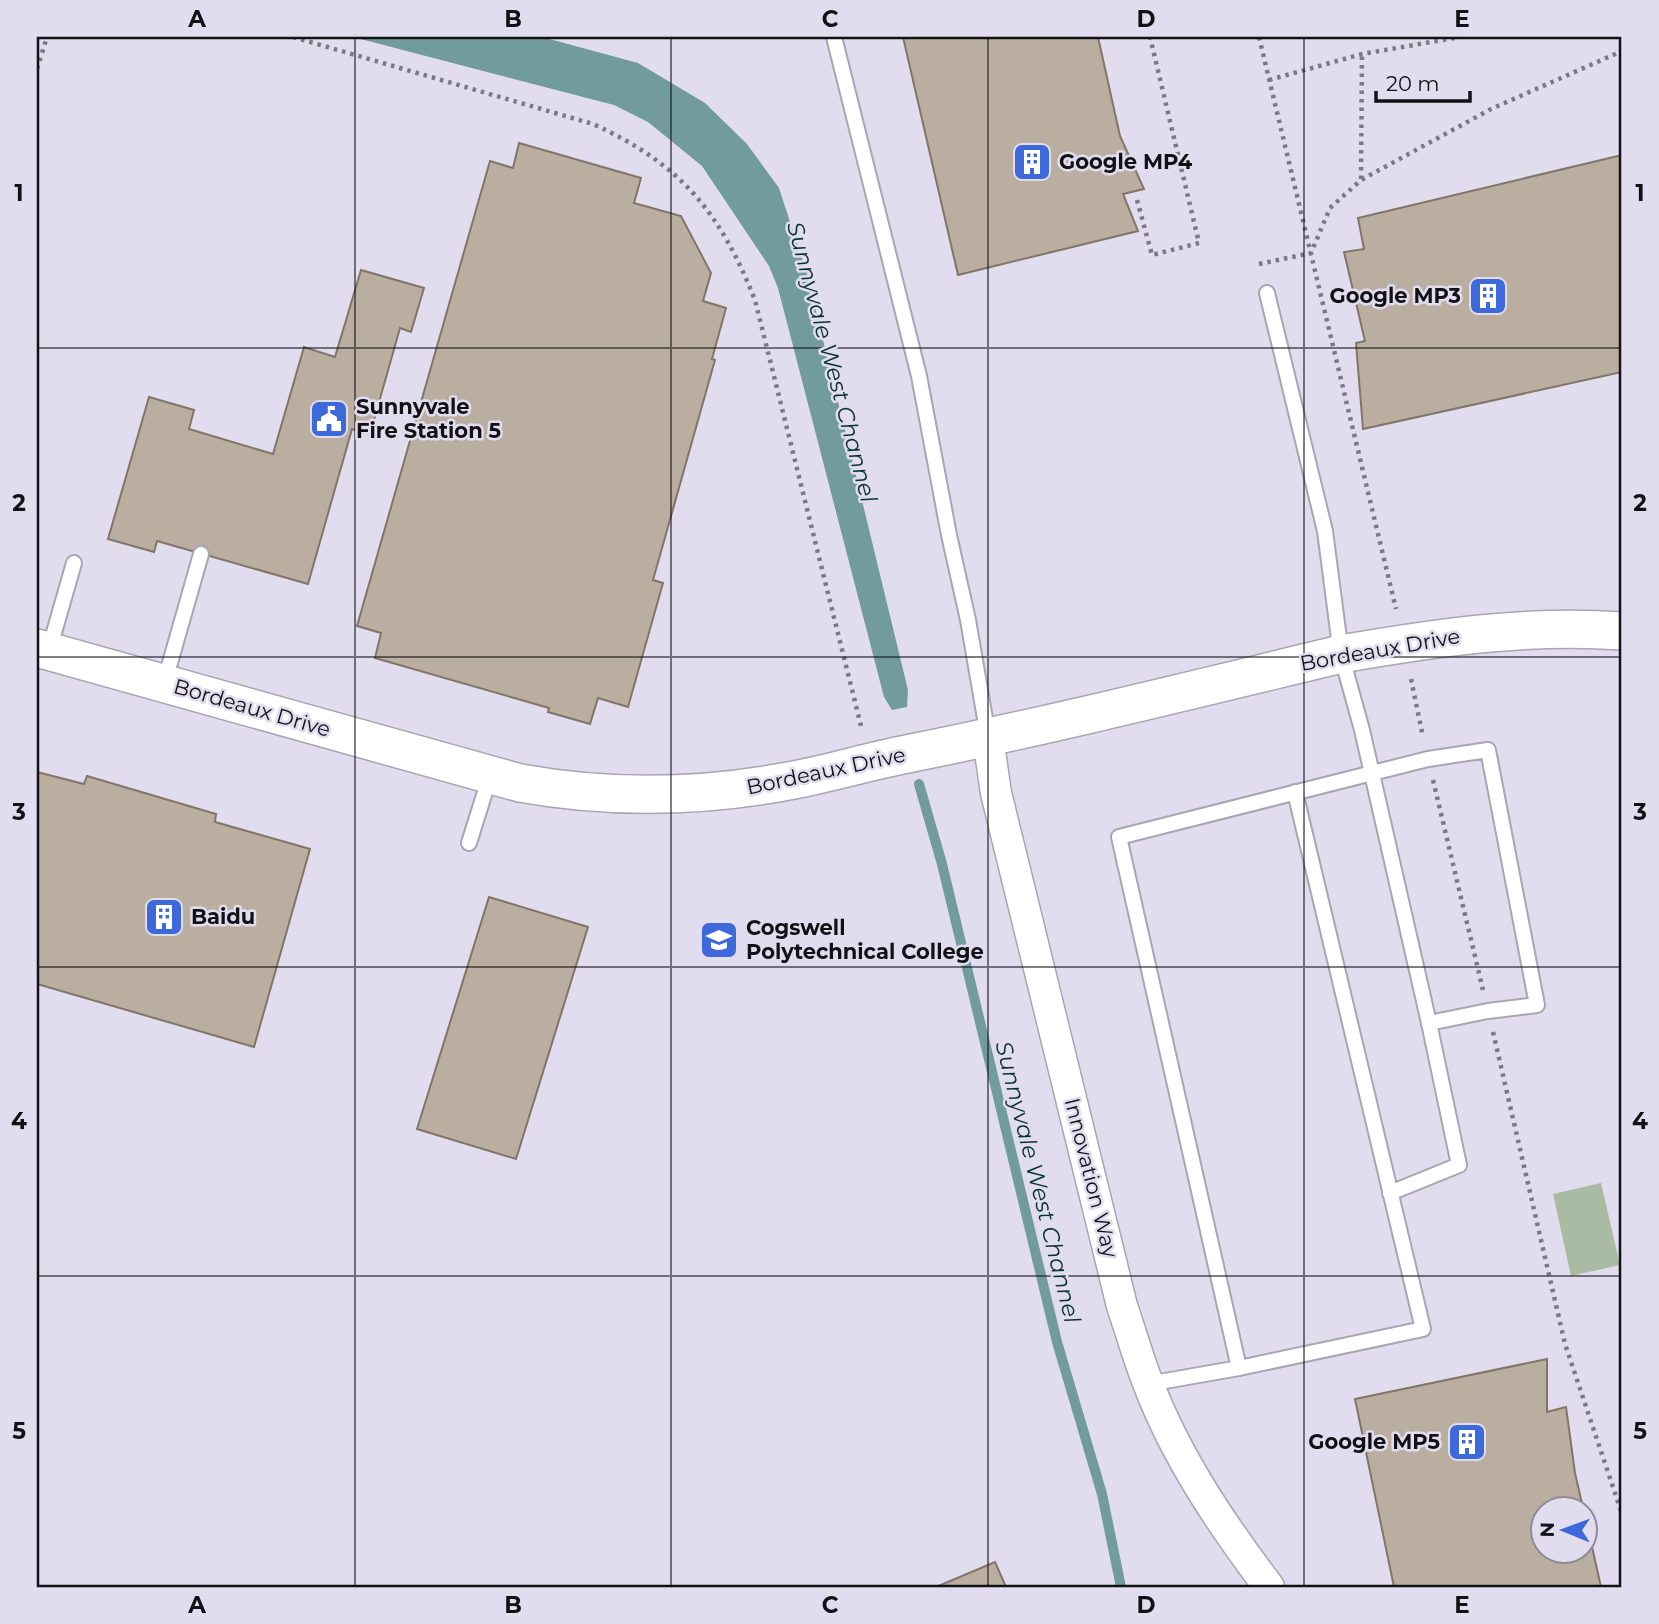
<svg xmlns="http://www.w3.org/2000/svg" width="1659" height="1624" font-family="Montserrat,sans-serif">
	<style>
		.pitch { fill: #a9bca3 }
		.water { fill: #719b9c }
		.lines { fill: none; stroke-linecap: round; stroke-linejoin: round }
		.stream { stroke: #719b9c; stroke-width: 10 }
		.building { fill: #baaea1; stroke: #817569; stroke-width: 2 }
		.service-casing { stroke: #a8a5b4; stroke-width: 18 }
		.minor-casing { stroke: #a8a5b4; stroke-width: 33 }
		.tertiary-casing { stroke: #a8a5b4; stroke-width: 40 }
		.path { stroke: #7b7984; stroke-width: 4.5; stroke-dasharray: 3.5 5; stroke-linecap: butt }
		.service { stroke: #fff; stroke-width: 14 }
		.minor { stroke: #fff; stroke-width: 30 }
		.tertiary { stroke: #fff; stroke-width: 37 }
		.grid { fill: none; stroke: #121116; stroke-width: 2; stroke-opacity: 0.55 }
		.labels { text-anchor: middle; stroke-width: 5; stroke-linejoin: round; paint-order: stroke }
		.poi-label { font-size: 21px; font-weight: bold; fill: #121116; stroke: #e1ddee; text-anchor: start }
		.street-label { font-size: 21px; fill: #121116; stroke: #e1ddee }
		.water-label { font-size: 23px; font-style: italic; fill: #063233; stroke: #e1ddee }
		.neatline { fill: none; stroke: #121116; stroke-width: 2.5 }
		.grid-label { font-size: 23px; text-anchor: middle; font-weight: bold; fill: #121116 }
	</style>
	<rect width="100%" height="100%" fill="#e1ddee"/>
	<path class="pitch" d="M 1601,1183 L 1620,1265 L 1571,1276 L 1553,1194 Z"/>
	<path class="water" d="M 353,37 L 542,37 L 638,63 L 705,103 L 747,144 L 779,188 L 807,274 L 908,690 L 907,707 L 892,710 L 884,697 L 778,288 L 769,266 L 702,166 L 648,122 L 614,105 Z"/>
	<g class="lines">
		<path class="stream" d="M 919,784 L 942,864 L 1057,1342 L 1102,1494 L 1121,1587"/>
	</g>
	<g class="building">
		<path d="M 903,37 L 1098,37 L 1120,136 L 1144,189 L 1123,194 L 1138,231 L 958,275 Z"/>
		<path d="M 519,143 L 641,178 L 634,203 L 681,216 L 711,273 L 703,301 L 726,308 L 712,359 L 715,360 L 653,580 L 663,583 L 628,707 L 598,698 L 590,724 L 548,712 L 549,708 L 375,658 L 381,633 L 357,626 L 490,161 L 513,168 Z"/>
		<path d="M 1622,155 L 1622,372 L 1363,429 L 1356,343 L 1365,341 L 1344,252 L 1364,249 L 1358,218 Z"/>
		<path d="M 361,270 L 424,288 L 411,332 L 400,328 L 370,434 L 352,429 L 308,584 L 157,541 L 154,552 L 108,539 L 149,397 L 194,410 L 189,429 L 273,454 L 304,347 L 335,357 Z"/>
		<path d="M 37,772 L 84,784 L 87,776 L 216,814 L 215,822 L 310,849 L 254,1047 L 37,984 Z"/>
		<path d="M 489,897 L 588,927 L 516,1159 L 417,1129 Z"/>
		<path d="M 1547,1359 L 1547,1412 L 1566,1407 L 1575,1473 L 1583,1508 L 1544,1508 L 1544,1550 L 1586,1550 L 1586,1520 L 1601,1587 L 1394,1587 L 1355,1399 Z"/>
		<path d="M 995,1562 L 1006,1587 L 936,1587 Z"/>
	</g>
	<g class="lines">
		<defs>
			<g id="service">
				<path d="M 834,37 L 919,376 L 949,535 L 968,620 L 988,736"/>
				<path d="M 1267,293 L 1325,531 L 1341,654 L 1362,730 L 1429,1023"/>
				<path d="M 49,650 L 74,563"/>
				<path d="M 164,684 L 201,554"/>
				<path d="M 469,843 L 490,776"/>
				<path d="M 1239,1368 L 1423,1329 L 1295,792"/>
				<path d="M 1148,1384 L 1239,1368 L 1119,837 L 1428,759 L 1488,750 L 1537,1005 L 1488,1011 L 1429,1023 L 1459,1165 L 1390,1193"/>
			</g>
			<path id="minor" d="M 988,738 L 996,793 L 1122,1306 C 1131,1332 1138,1358 1148,1383 C 1176,1457 1222,1525 1269,1587"/>
			<path id="tertiary" d="M 37,648 L 520,783 C 609,799 694,798 783,782 C 825,775 865,762 907,754 C 1052,725 1196,689 1341,654 C 1434,638 1527,624 1622,631"/>
		</defs>
		<use href="#service" class="service-casing"/>
		<use href="#minor" class="minor-casing"/>
		<use href="#tertiary" class="tertiary-casing"/>
		<g class="path">
			<path d="M 293,37 L 593,124 C 681,164 720,212 755,300 L 862,730"/>
			<path d="M 1259,37 L 1396,609"/>
			<path d="M 37,69 L 47,37"/>
			<path d="M 1269,80 L 1362,54 L 1460,37"/>
			<path d="M 1361,179 L 1362,54"/>
			<path d="M 1137,200 L 1152,255 L 1199,243 L 1150,37"/>
			<path d="M 1259,264 L 1311,253 L 1330,208 L 1361,180 L 1491,109 L 1622,51"/>
			<path d="M 1411,679 L 1423,737"/>
			<path d="M 1433,780 L 1483,990"/>
			<path d="M 1493,1032 L 1565,1344 L 1622,1514"/>
		</g>
		<use href="#service" class="service"/>
		<use href="#minor" class="minor"/>
		<use href="#tertiary" class="tertiary"/>
	</g>
	<path class="grid" d="M 355,37 L 355,1587M 671,37 L 671,1587M 988,37 L 988,1587M 1304,37 L 1304,1587M 37,348 L 1622,348M 37,657 L 1622,657M 37,967 L 1622,967M 37,1276 L 1622,1276"/>
	<defs>
		<symbol id="building-square" viewBox="-11 -11 22 22"><rect x="-9" y="-9" width="18" height="18" rx="4" fill="#3e69da" stroke="#e1ddee"/><path d="M-4-6H4V6H1V3H-1V6H-4ZM-2.5-4.3h1.7v1.8h-1.7ZM.8-4.3h1.7v1.8H.8ZM-2.5-1h1.7V.8h-1.7ZM.8-1h1.7V.8H.8Z" fill="#fff"/></symbol>
		<symbol id="civic-square" viewBox="-11 -11 22 22"><rect x="-9" y="-9" width="18" height="18" rx="4" fill="#3e69da" stroke="#e1ddee"/><path d="M-.6-6.5H3V-4.5H.6V-3L4-1V1h2V6H-6V1h2V-1L-.6-3ZM-1.2 2.5V6h2.4V2.5Z" fill="#fff"/></symbol>
		<symbol id="school-square" viewBox="-11 -11 22 22"><rect x="-9" y="-9" width="18" height="18" rx="4" fill="#3e69da" stroke="#e1ddee"/><path d="M0-5L7-2L0 1L-7-2ZM-4 1L0 2.5L4 1V4Q0 6-4 4Z" fill="#fff"/></symbol>
	</defs>
	<g fill-rule="evenodd">
		<use href="#building-square" x="1010" y="140" width="44" height="44"/>
		<use href="#building-square" x="1466" y="274" width="44" height="44"/>
		<use href="#civic-square" x="307" y="397" width="44" height="44"/>
		<use href="#building-square" x="142" y="895" width="44" height="44"/>
		<use href="#school-square" x="697" y="918" width="44" height="44"/>
		<use href="#building-square" x="1445" y="1420" width="44" height="44"/>
	</g>
	<g class="labels">
		<g class="poi-label">
			<text x="1059" y="169">Google MP4</text>
			<text x="1461" y="303" text-anchor="end">Google MP3</text>
			<text x="356" y="414">Sunnyvale<tspan x="356" dy="24">Fire Station 5</tspan></text>
			<text x="191" y="924">Baidu</text>
			<text x="746" y="935">Cogswell<tspan x="746" dy="24">Polytechnical College</tspan></text>
			<text x="1440" y="1449" text-anchor="end">Google MP5</text>
		</g>
		<g class="street-label">
			<text transform="translate(1380 650) rotate(-10)" y="7">Bordeaux Drive</text>
			<text transform="translate(252 708) rotate(16)" y="7">Bordeaux Drive</text>
			<text transform="translate(826 771) rotate(-12)" y="7">Bordeaux Drive</text>
			<text transform="translate(1091 1178) rotate(76)" y="7">Innovation Way</text>
		</g>
		<g class="water-label">
			<text transform="translate(832 362) rotate(75)" y="8">Sunnyvale West Channel</text>
			<text transform="translate(1038 1182) rotate(76)" y="8">Sunnyvale West Channel</text>
		</g>
	</g>
	<rect width="1659" height="1624" fill="none" stroke="#e1ddee" stroke-width="77"/>
	<g transform="translate(1564 1530) rotate(271)"><circle r="33" fill="#e1ddee" stroke="#8e8b98" stroke-width="2"/>
	<path d="M0-5L12 26L0 18L-12 26Z" fill="#3e69da"/>
	<text y="-10" font-size="19" font-weight="bold" text-anchor="middle" fill="#121116">N</text>
	</g>
	<path d="M1376 91v10h94v-10" fill="none" stroke="#121116" stroke-width="3.5"/>
	<text x="1386" y="91" font-size="21" fill="#121116" stroke="#e1ddee" stroke-width="5" paint-order="stroke">20 m</text>
	<rect x="38" y="38" width="1582" height="1548" class="neatline"/>
	<g class="grid-label">
		<text x="197" y="27">A</text>
		<text x="513" y="27">B</text>
		<text x="830" y="27">C</text>
		<text x="1146" y="27">D</text>
		<text x="1462" y="27">E</text>
		<text x="19" y="201">1</text>
		<text x="1640" y="201">1</text>
		<text x="19" y="511">2</text>
		<text x="1640" y="511">2</text>
		<text x="19" y="820">3</text>
		<text x="1640" y="820">3</text>
		<text x="19" y="1129">4</text>
		<text x="1640" y="1129">4</text>
		<text x="19" y="1439">5</text>
		<text x="1640" y="1439">5</text>
		<text x="197" y="1613">A</text>
		<text x="513" y="1613">B</text>
		<text x="830" y="1613">C</text>
		<text x="1146" y="1613">D</text>
		<text x="1462" y="1613">E</text>
	</g>
</svg>
